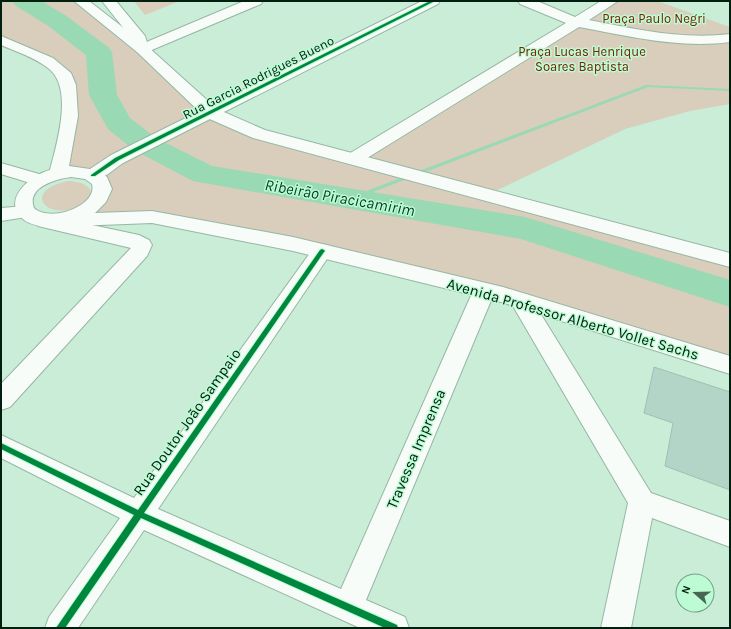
<svg xmlns="http://www.w3.org/2000/svg" width="731" height="629" font-family="Karla,sans-serif">
	<style>
		.green { fill: #d9cdbc }
		.lines { fill: none; stroke-linecap: round; stroke-linejoin: round }
		.stream { fill: #99d9b3; fill-rule: evenodd }
		.river { fill: #99d9b3; fill-rule: evenodd }
		.building { fill: #b2d5c8; stroke: #9dc1b3 }
		.minor-casing { stroke: #97b6a4; stroke-width: 2 }
		.secondary-casing { stroke: #97b6a4; stroke-width: 2 }
		.trunk-casing { stroke: #97b6a4; stroke-width: 2 }
		.minor { fill: #f7fcf9; fill-rule: evenodd }
		.secondary { fill: #f7fcf9; fill-rule: evenodd }
		.trunk { fill: #f7fcf9; fill-rule: evenodd }
		.cycleway-casing { stroke: #bcfbd4; stroke-width: 2 }
		.cycleway { fill: #00873e; fill-rule: evenodd }
		.labels { text-anchor: middle; stroke-width: 3; stroke-linejoin: round; paint-order: stroke }
		.far-park-label { font-size: 13px; fill: #7b2000; stroke: #bcfbd4 }
		.far-street-label { font-size: 13px; fill: #001f0e; stroke: #bcfbd4 }
		.street-label { font-size: 15px; fill: #001f0e; stroke: #bcfbd4 }
		.water-label { font-size: 16px; font-style: italic; fill: #003f23; stroke: #bcfbd4 }
	</style>
	<rect width="100%" height="100%" fill="#caedd8"/>
	<g class="green">
		<path d="M 1,1 L 81,1 L 211,113 L 353,159 L 611,1 L 657,1 L 730,27 L 730,104 L 690,111 L 625,129 L 487,195 L 730,260 L 730,369 L 521,301 L 152,217 L 62,220 L 103,187 L 93,175 L 58,173 L 66,78 L 56,65 L 1,40 Z"/>
		<path d="M 134,1 L 180,1 L 145,15 Z"/>
		<path d="M 68,181 C 79,181 100,187 86,200 C 57,228 14,193 68,181 Z"/>
	</g>
	<g class="lines">
		<path class="stream" d="M 646,85 L 730,89 L 730,91 L 648,87 L 352,200 L 350,201 L 347,199 L 348,198 Z"/>
		<path class="river" d="M 12,1 L 41,1 L 65,15 L 108,47 L 112,52 L 117,95 L 130,118 L 156,138 L 212,166 L 525,217 L 730,280 L 730,307 L 521,239 L 193,181 L 134,150 L 108,129 L 89,95 L 86,55 L 47,25 L 16,6 Z"/>
	</g>
	<path class="building" d="M 654,367 L 730,392 L 730,490 L 665,466 L 673,423 L 644,413 Z"/>
	<g class="lines">
		<defs>
			<g id="minor">
				<path d="M 244,1 L 263,1 L 261,4 L 147,52 L 137,52 L 135,49 L 137,46 Z"/>
				<path d="M 422,1 L 440,1 L 438,4 L 123,163 C 112,170 101,183 87,179 L 84,175 L 87,171 L 111,155 Z"/>
				<path d="M 518,1 L 537,1 L 575,17 L 601,1 L 618,1 L 589,20 C 635,29 683,40 730,34 L 730,42 C 680,49 628,36 579,27 L 359,163 L 353,164 L 347,163 L 344,159 L 347,155 L 566,23 L 520,4 Z"/>
				<path d="M 1,163 L 46,176 L 49,180 L 46,184 L 40,186 L 1,174 Z"/>
				<path d="M 26,206 L 33,208 L 36,212 L 33,216 L 1,221 L 1,208 Z"/>
				<path d="M 45,215 L 139,235 L 149,240 L 152,245 L 147,256 L 10,407 L 1,410 L 1,384 L 131,248 L 38,226 L 35,221 L 38,216 Z"/>
				<path d="M 322,244 L 329,246 L 332,251 L 329,256 L 158,509 L 341,589 L 473,291 L 476,286 L 484,283 L 492,286 L 495,291 L 366,600 L 405,617 L 409,628 L 360,628 L 144,530 L 78,628 L 45,628 L 49,617 L 120,518 L 1,458 L 1,435 L 134,498 L 315,246 Z"/>
				<path d="M 521,293 L 529,295 L 651,493 L 730,521 L 730,547 L 652,518 L 631,628 L 601,628 L 628,503 L 510,301 L 513,295 Z"/>
			</g>
			<g id="secondary">
				<path d="M 74,1 L 89,1 L 147,46 L 217,109 L 265,130 L 730,253 L 730,267 L 253,138 L 205,117 L 137,52 Z"/>
				<path d="M 1,36 L 53,58 L 71,73 L 76,85 L 78,116 L 69,166 L 97,170 L 107,177 L 112,189 L 106,202 L 95,213 L 152,211 L 293,237 L 503,287 L 730,356 L 730,374 L 501,302 L 293,251 L 152,223 L 48,227 C 40,226 31,225 24,220 C 0,201 30,175 50,170 C 57,143 74,87 48,68 C 34,57 17,52 1,45 ZM 71,177 L 85,179 L 92,184 C 98,206 50,223 34,208 C 26,187 56,179 71,177 Z"/>
			</g>
			<path id="trunk" d="M 102,1 L 116,1 L 145,36 L 149,49 L 147,52 L 137,52 L 133,40 Z"/>
		</defs>
		<use href="#minor" class="minor-casing"/>
		<use href="#secondary" class="secondary-casing"/>
		<use href="#trunk" class="trunk-casing"/>
		<use href="#minor" class="minor"/>
		<use href="#secondary" class="secondary"/>
		<use href="#trunk" class="trunk"/>
		<defs>
			<g id="cycleway">
				<path d="M 430,1 L 435,1 L 119,160 L 95,176 L 91,176 L 91,175 L 115,158 Z"/>
				<path d="M 322,249 L 324,250 L 325,251 L 324,252 L 144,513 L 397,625 L 398,628 L 385,628 L 141,518 L 65,628 L 56,628 L 134,515 L 1,449 L 1,443 L 138,510 L 320,250 Z"/>
			</g>
		</defs>
		<use href="#cycleway" class="cycleway-casing"/>
		<use href="#cycleway" class="cycleway"/>
	</g>
	<g class="labels">
		<g class="far-park-label">
			<text x="654" y="23">Praça Paulo Negri</text>
			<text x="582" y="56">Praça Lucas Henrique<tspan x="582" dy="15">Soares Baptista</tspan></text>
		</g>
		<g class="far-street-label">
			<text transform="translate(258 77) rotate(-27)" y="5">Rua Garcia Rodrigues Bueno</text>
		</g>
		<g class="street-label">
			<text transform="translate(573 319) rotate(16)" y="5">Avenida Professor Alberto Vollet Sachs</text>
			<text transform="translate(187 422) rotate(-55)" y="5">Rua Doutor João Sampaio</text>
			<text transform="translate(416 449) rotate(-67)" y="5">Travessa Imprensa</text>
		</g>
		<g class="water-label">
			<text transform="translate(340 197) rotate(10)" y="6">Ribeirão Piracicamirim</text>
		</g>
	</g>
	<rect width="731" height="629" fill="none" stroke="#001f0e" stroke-width="4"/>
	<g transform="translate(695 593) rotate(290)"><circle r="19" fill="#bcfbd4" stroke="#71a385"/>
	<path d="M0-3L7 15L0 10L-7 15Z" fill="#476755"/>
	<text y="-6" font-size="11" font-weight="bold" text-anchor="middle" fill="#001f0e">N</text>
	</g>
</svg>
